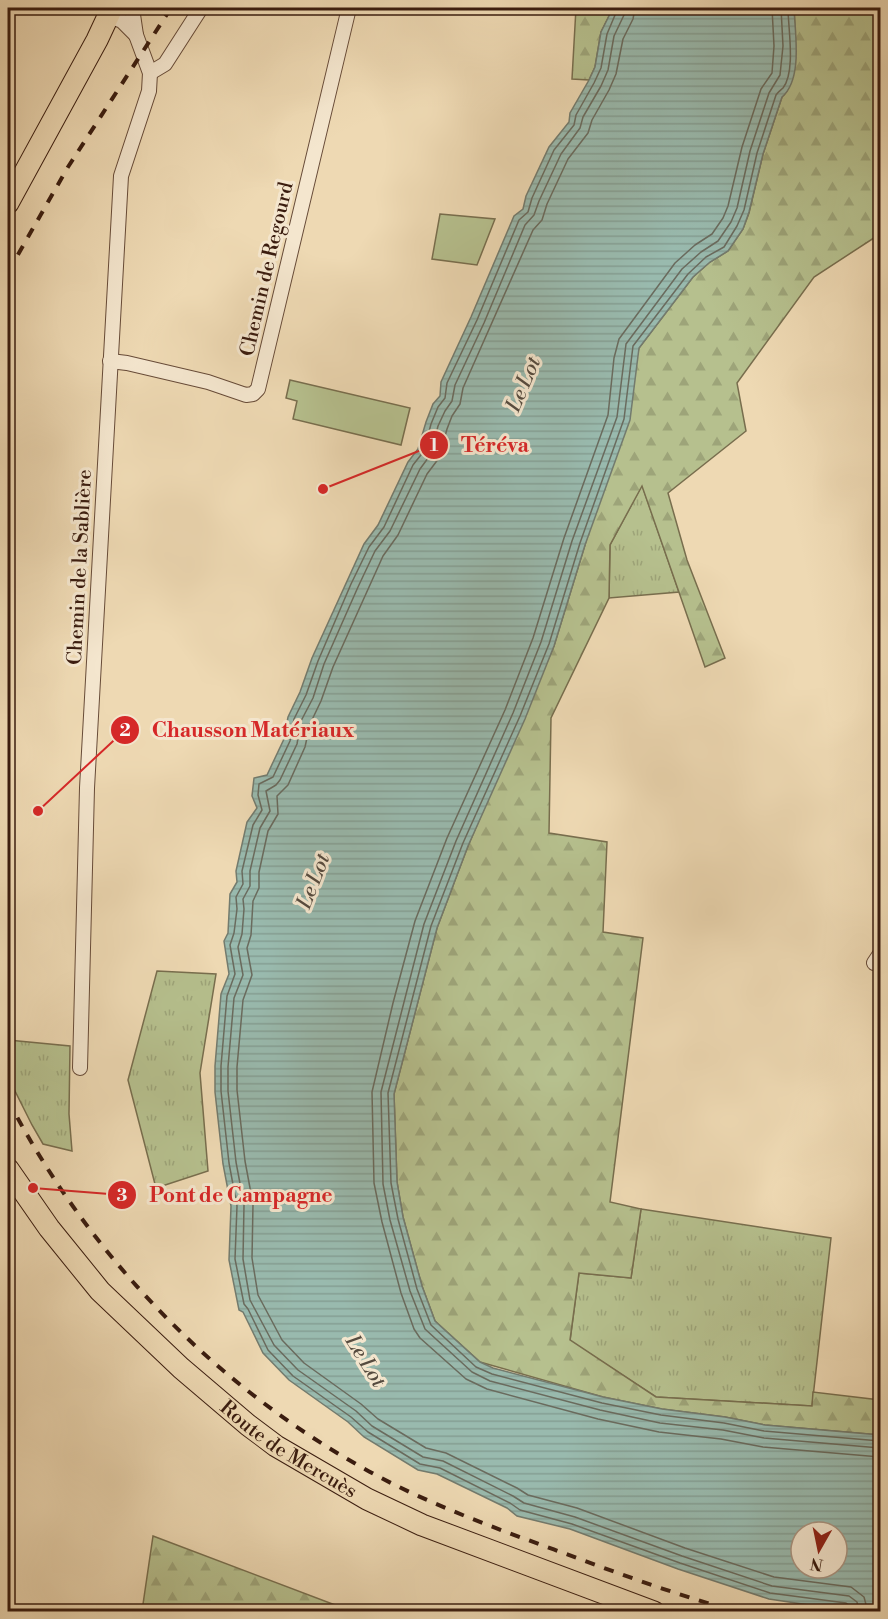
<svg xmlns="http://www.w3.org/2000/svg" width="888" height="1619" font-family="'Libre Bodoni',serif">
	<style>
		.grass { fill: url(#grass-tufts); stroke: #786e4e; stroke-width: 1.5 }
		.forest { fill: url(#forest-firs); stroke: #786e4e; stroke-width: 1.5 }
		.garden { fill: #b6c08e; stroke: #786e4e; stroke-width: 1.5 }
		.water { fill: url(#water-rules); stroke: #737b6e; stroke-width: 1.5; fill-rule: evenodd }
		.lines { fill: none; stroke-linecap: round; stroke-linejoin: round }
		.shore { stroke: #6a6b5e; stroke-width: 1.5 }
		.street-casing { stroke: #674b38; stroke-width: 16 }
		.primary-casing { stroke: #3a1c0f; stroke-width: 23 }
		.street { stroke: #f4e6ce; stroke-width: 14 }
		.primary { stroke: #eed9b3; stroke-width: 21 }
		.rail { stroke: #3a1c0f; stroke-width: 4; stroke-dasharray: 10 10; stroke-linecap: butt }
		.labels { text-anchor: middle; stroke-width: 6; stroke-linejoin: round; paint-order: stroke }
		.street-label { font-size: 20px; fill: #3a1c0f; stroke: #f4e6ce }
		.water-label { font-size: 21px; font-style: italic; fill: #564b3f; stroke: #f4e6ce }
		.leader { fill: none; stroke: #d62828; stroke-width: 2 }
		.callout-dot { fill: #d62828; stroke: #f4e6ce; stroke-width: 2 }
		.mark-label { font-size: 18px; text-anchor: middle; font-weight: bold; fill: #fff }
		.callout-label { font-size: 21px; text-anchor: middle; font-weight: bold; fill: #d62828; stroke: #f4e6ce; stroke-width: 6; stroke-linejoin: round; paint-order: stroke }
	</style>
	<defs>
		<pattern id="grass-tufts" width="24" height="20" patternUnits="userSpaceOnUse" patternTransform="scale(1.5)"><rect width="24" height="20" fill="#b6c08e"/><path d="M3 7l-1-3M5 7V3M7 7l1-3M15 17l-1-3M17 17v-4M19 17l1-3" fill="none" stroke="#9da479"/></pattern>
		<pattern id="forest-firs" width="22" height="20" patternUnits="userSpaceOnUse" patternTransform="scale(1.5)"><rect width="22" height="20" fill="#b6c08e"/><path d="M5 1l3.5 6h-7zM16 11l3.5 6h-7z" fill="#9da479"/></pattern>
		<pattern id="water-rules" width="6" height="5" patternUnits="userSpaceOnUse" patternTransform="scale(1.5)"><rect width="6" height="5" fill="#99baae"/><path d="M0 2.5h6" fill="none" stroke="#859f94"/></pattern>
	</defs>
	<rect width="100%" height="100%" fill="#eed9b3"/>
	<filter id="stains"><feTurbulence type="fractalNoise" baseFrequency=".00333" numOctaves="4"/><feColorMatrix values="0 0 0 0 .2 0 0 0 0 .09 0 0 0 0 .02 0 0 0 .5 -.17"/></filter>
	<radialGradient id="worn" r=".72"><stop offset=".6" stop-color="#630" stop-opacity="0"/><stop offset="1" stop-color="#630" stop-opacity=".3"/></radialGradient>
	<g class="grass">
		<path d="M 642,485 L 679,592 L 609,598 L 610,545 Z"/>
		<path d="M 157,971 L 216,974 L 200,1073 L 208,1171 L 156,1188 L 128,1080 Z"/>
		<path d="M 8,1040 L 70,1046 L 69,1114 L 72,1151 L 43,1144 L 32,1125 L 8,1077 Z"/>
		<path d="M 641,1209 L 831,1238 L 812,1406 L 656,1397 L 570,1341 L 579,1273 L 631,1278 Z"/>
	</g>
	<g class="forest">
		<path d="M 576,8 L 613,8 L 601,32 L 595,67 L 589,80 L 572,79 Z"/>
		<path d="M 794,8 L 880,8 L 880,234 L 814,277 L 737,383 L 746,431 L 668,493 L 687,560 L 725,658 L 705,667 L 642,486 L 610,545 L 609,598 L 551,718 L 549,833 L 607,842 L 603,932 L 643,938 L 610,1202 L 641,1209 L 631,1278 L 579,1273 L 570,1340 L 656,1397 L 812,1406 L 813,1392 L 880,1400 L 880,1435 L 765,1425 L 725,1417 L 662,1409 L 603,1397 L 480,1362 L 435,1321 L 422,1286 L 403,1217 L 397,1182 L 394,1094 L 437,928 L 468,846 L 554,646 L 585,545 L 639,348 L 693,277 L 710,262 L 728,251 L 743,229 L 749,213 L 763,154 L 782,97 C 799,83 795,29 794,8 Z"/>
		<path d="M 153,1536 L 351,1611 L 142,1611 Z"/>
	</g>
	<g class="garden">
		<path d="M 440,214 L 495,219 L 477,265 L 432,259 Z"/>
		<path d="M 290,380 L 410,408 L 401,445 L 293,419 L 297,401 L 286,398 Z"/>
	</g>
	<path class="water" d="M 613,8 L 794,8 C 795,33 803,79 782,97 L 763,154 L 749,212 L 743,229 L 728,251 L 710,262 L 693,277 L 639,348 L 630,420 L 585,545 L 554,646 L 525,719 L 468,846 L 437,928 L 394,1094 L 397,1182 L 403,1217 L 422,1286 L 435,1321 L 480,1362 L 493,1368 L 603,1397 L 662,1409 L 725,1417 L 765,1425 L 880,1435 L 880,1611 L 829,1608 L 769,1599 L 678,1569 L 570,1529 L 517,1516 L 507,1508 L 437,1474 L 418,1470 L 364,1437 L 348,1422 L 289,1380 L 263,1353 L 243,1312 L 239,1310 L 229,1260 L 231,1206 L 223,1164 L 215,1092 L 215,1066 L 221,994 L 229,974 L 224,941 L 228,933 L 230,894 L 237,882 L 236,871 L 247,822 L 257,808 L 252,796 L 254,778 L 267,775 L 284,739 L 288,717 L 300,692 L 312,658 L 364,544 L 378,525 L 408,462 L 418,449 L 426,422 L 433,404 L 440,396 L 441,382 L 471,317 L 514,216 L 523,209 L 526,196 L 549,147 L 569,122 L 570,113 L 589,80 L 595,67 L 601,32 ZM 801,1532 L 837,1532 L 837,1568 L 801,1568 Z"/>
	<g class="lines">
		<g class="shore">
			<path d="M 618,8 L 607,34 L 601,68 L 594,83 L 576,115 L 574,125 L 554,150 L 532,198 L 528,212 L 519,220 L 477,320 L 447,383 L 445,398 L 438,407 L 431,424 L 424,451 L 413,465 L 384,527 L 369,547 L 351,584 L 318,661 L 306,695 L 294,719 L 290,741 L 273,777 L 259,784 L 258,795 L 262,810 L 253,825 L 242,871 L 243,884 L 236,897 L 237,909 L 234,933 L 230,945 L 235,974 L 227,996 L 221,1066 L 221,1091 L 229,1163 L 237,1206 L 235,1259 L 244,1304 L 248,1309 L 268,1350 L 293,1376 L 351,1417 L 368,1432 L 420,1464 L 440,1468 L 510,1503 L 520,1510 L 572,1524 L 680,1563 L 770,1593 L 846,1603 L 850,1606 L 851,1612"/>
			<path d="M 626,8 L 624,15 L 614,36 L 608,70 L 601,86 L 583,117 L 580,128 L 561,154 L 539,201 L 534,215 L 525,225 L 484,323 L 455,385 L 452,401 L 445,411 L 438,426 L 431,454 L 420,469 L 390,531 L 375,551 L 358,587 L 324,664 L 313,698 L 301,721 L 297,744 L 280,780 L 276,785 L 266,791 L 270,811 L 260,828 L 250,871 L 250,886 L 243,899 L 244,909 L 242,934 L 238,947 L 243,975 L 234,998 L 228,1067 L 228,1091 L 236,1162 L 244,1205 L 243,1259 L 250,1300 L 274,1345 L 298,1370 L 356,1411 L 372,1426 L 423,1457 L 443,1461 L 513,1496 L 524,1503 L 575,1517 L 682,1556 L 772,1586 L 849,1596 L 857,1602 L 859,1612"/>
			<path d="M 635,8 L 633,19 L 623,39 L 616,74 L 609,90 L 592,120 L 588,133 L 568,159 L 547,204 L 542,220 L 533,230 L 463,388 L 460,404 L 452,416 L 447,429 L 439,458 L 427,474 L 398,535 L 383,556 L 333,667 L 321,701 L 310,724 L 305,747 L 288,785 L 277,796 L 278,814 L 268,831 L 259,872 L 259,888 L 253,901 L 251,935 L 247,948 L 252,975 L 243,1000 L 237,1067 L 237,1090 L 245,1161 L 253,1204 L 252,1258 L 258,1295 L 282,1340 L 304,1363 L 361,1404 L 378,1419 L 426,1448 L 446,1453 L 517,1488 L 528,1495 L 577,1508 L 685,1548 L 774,1577 L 851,1587 L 864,1597 L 868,1612"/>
			<path d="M 772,8 L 774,46 L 772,73 L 761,89 L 742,147 L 728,206 L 723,218 L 712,234 L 695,245 L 675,263 L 619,339 L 614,358 L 608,415 L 564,538 L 533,638 L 505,710 L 447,838 L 415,921 L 393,1003 L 372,1092 L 374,1183 L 382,1222 L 401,1293 L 414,1329 L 420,1338 L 466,1379 L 487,1389 L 598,1419 L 659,1432 L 721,1439 L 763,1447 L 880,1457"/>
			<path d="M 781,8 L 783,46 L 780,75 L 769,93 L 750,151 L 737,208 L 731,222 L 718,241 L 701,252 L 682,269 L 626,344 L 617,417 L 572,541 L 541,642 L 513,713 L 456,841 L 424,924 L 381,1092 L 383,1184 L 390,1220 L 410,1291 L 425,1329 L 472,1372 L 490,1381 L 600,1410 L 660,1423 L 723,1430 L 764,1438 L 880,1448"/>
			<path d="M 788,8 C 788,28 796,71 783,88 C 781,90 778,92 776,95 L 757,153 L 744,210 L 737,226 L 724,247 L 706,257 L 688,274 L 633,346 L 624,419 L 580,543 L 549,644 L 520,716 L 463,843 L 431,926 L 388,1093 L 391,1183 L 398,1219 L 417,1289 L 431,1325 L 476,1367 L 492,1374 L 602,1403 L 661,1415 L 724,1423 L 764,1431 L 880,1441"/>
		</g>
		<defs>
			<g id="street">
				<path d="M 109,16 L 122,21 L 136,35"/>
				<path d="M 150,73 L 165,64 L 201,8"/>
				<path d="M 110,361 L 127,363 L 208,382 L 246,395 L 253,394 L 258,389 L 349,8"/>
				<path d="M 874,963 L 880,954"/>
				<path d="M 80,1068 L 87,788 L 121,176 L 149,91 L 150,73 L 136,35 L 132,8"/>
			</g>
			<g id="primary">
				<path d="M 8,203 L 97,40 L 112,8"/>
				<path id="s1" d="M 8,1169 L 49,1228 L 100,1291 L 181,1368 L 248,1425 L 276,1446 L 367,1499 L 422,1525 L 654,1612"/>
			</g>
		</defs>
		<use href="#street" class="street-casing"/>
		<use href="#primary" class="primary-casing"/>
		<use href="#street" class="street"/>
		<use href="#primary" class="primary"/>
		<g class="rail">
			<path d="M 8,272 L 68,167 L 171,8"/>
			<path d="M 8,1100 C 93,1264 230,1402 395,1485 C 448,1511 503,1531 558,1551 C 617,1573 677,1595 738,1612"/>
		</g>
	</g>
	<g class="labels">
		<g class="street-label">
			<text transform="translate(266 269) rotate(-77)" y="7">Chemin de Regourd</text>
			<text transform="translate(79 567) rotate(-87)" y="7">Chemin de la Sablière</text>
			<text dy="7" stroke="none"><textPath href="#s1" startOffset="400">Route de Mercuès</textPath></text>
		</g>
		<g class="water-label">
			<text transform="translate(523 384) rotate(-67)" y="7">Le Lot</text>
			<text transform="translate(313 881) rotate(-69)" y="7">Le Lot</text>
			<text transform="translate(366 1361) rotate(58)" y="7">Le Lot</text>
		</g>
	</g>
	<path class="leader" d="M323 489L434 445M38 811L125 730M33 1188L122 1195"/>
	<g class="callout-dot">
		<circle cx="323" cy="489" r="6"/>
		<circle cx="38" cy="811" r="6"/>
		<circle cx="33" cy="1188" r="6"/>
		<circle cx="434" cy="445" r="15"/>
		<circle cx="125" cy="730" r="15"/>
		<circle cx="122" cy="1195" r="15"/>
	</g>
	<g class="mark-label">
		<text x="434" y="451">1</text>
		<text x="125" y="736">2</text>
		<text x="122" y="1201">3</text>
	</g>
	<g class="callout-label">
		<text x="495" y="452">Téréva</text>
		<text x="253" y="737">Chausson Matériaux</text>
		<text x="241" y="1202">Pont de Campagne</text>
	</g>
	<rect width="888" height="1619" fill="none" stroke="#eed9b3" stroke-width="30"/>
	<rect x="9" y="9" width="870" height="1601" fill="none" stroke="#3a1c0f" stroke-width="3"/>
	<rect x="15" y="15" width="858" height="1589" fill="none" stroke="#3a1c0f" stroke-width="1.5"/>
	<g transform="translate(819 1550) rotate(189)"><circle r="28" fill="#f4e6ce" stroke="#aa9582" stroke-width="1.5"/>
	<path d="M0-4.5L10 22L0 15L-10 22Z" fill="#8f2418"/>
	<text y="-9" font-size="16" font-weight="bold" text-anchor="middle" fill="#3a1c0f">N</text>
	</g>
	<rect width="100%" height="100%" filter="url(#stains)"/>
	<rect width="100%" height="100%" fill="url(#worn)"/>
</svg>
